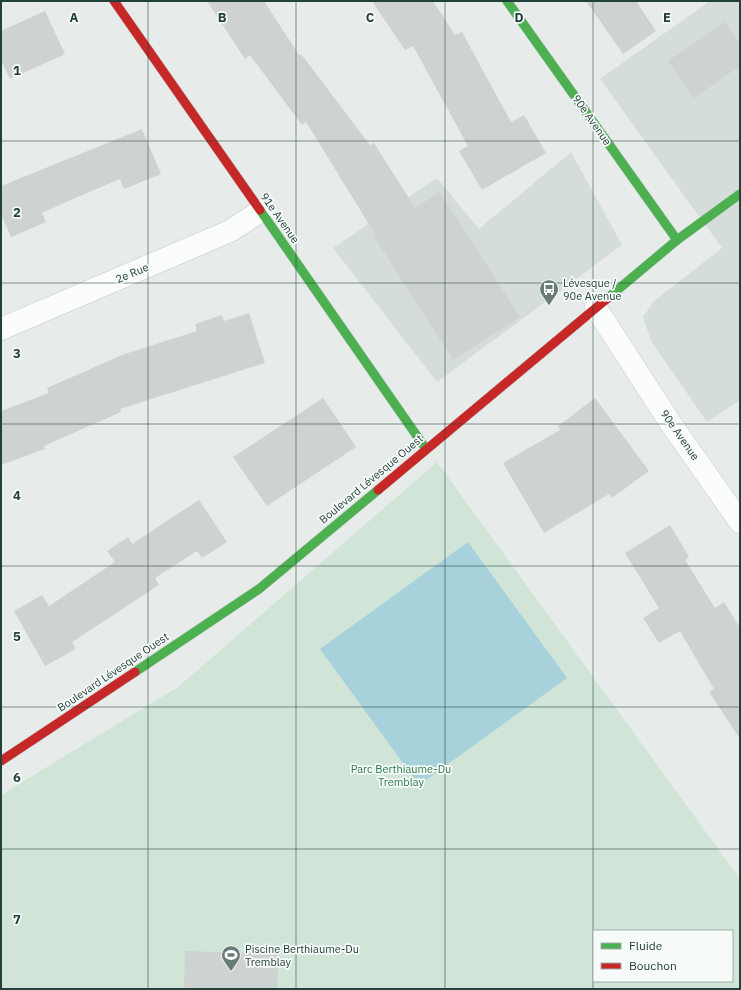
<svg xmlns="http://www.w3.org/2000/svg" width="741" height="990" font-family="'IBM Plex Sans',sans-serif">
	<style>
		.built { fill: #d5ddda }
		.green { fill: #d0e5d7; fill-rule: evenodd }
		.water { fill: #a7d1db }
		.building { fill: #ced3d1 }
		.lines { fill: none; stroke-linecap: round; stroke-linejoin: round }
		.street-casing { stroke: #c4c9c7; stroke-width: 23 }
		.fast-casing { stroke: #c2cac7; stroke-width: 10 }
		.jam-casing { stroke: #c2cac7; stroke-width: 10 }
		.street { stroke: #fbfcfc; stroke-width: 22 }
		.fast { stroke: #4caf50; stroke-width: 9 }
		.jam { stroke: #c62828; stroke-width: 9 }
		.grid { fill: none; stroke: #23413b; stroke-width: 1; stroke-opacity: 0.55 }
		.labels { text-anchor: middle; stroke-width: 3.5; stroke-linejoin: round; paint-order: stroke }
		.street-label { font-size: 11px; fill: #23413b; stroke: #f6faf8 }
		.poi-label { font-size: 11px; fill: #23413b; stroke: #f6faf8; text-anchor: start }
		.park-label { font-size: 11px; fill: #2b7a4e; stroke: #f6faf8 }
		.grid-label { font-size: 13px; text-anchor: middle; font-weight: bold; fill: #23413b; stroke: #f6faf8; stroke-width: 3.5; stroke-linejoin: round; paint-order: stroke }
	</style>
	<rect width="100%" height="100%" fill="#e7ecea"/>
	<g class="built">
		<path d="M 710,1 L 740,1 L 740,400 L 707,422 L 651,341 L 643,317 L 653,302 L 722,248 L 600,79 Z"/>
		<path d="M 571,152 L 622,245 L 437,382 L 333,248 L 437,178 L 479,229 Z"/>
	</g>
	<path class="green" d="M 437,462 L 740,879 L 740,989 L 1,989 L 1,795 L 178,687 ZM 594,931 L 732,931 L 732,981 L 594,981 Z"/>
	<path class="water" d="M 468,542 L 567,678 L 419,785 L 320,649 Z"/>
	<g class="building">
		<path d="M 207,1 L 264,1 L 299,55 L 301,54 L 370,145 L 374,143 L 415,208 L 440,192 L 520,317 L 453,360 L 373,235 L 375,234 L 306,122 L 302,125 L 250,55 L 245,59 Z"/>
		<path d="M 372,1 L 433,1 L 455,35 L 462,32 L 511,122 L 524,115 L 546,153 L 482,190 L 459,151 L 468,146 L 413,46 L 405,50 Z"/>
		<path d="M 586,1 L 636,1 L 656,31 L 623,54 Z"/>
		<path d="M 45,11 L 65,54 L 10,79 L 1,60 L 1,31 Z"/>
		<path d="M 725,22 L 740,44 L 740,66 L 694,98 L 668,61 Z"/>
		<path d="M 142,129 L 161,174 L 124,189 L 120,179 L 73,199 L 42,213 L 46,222 L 11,237 L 1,214 L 1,186 Z"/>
		<path d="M 249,313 L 265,363 L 120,409 L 121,412 L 44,446 L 45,449 L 1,465 L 1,411 L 49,393 L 47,388 L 122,355 L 197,331 L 195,324 L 222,315 L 224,321 Z"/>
		<path d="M 323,398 L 356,447 L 267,506 L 233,457 Z"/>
		<path d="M 595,398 L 649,471 L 612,498 L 609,494 L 544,533 L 503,463 L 560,430 L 558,426 Z"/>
		<path d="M 199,500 L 227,542 L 202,558 L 197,551 L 155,578 L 159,585 L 72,642 L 76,649 L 45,666 L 14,611 L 42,595 L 49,606 L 115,562 L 107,551 L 128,537 L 132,544 Z"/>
		<path d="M 670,525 L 689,557 L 685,560 L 715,608 L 724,602 L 740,628 L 740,739 L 709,692 L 714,689 L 680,631 L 659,643 L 643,618 L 659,608 L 625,553 Z"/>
		<path d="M 185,951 L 279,954 L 277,989 L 184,989 Z"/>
	</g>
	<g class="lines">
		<defs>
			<g id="street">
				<path d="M 596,308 L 671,424 L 740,522"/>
				<path d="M 1,329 L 230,231 L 261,211"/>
			</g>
			<g id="fast">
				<path d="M 507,1 L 677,240"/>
				<path d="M 260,210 L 426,449"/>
				<path d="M 609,297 L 677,240 L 740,194"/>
				<path d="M 135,672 L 259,589 L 378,490"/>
			</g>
			<g id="jam">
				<path d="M 114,1 L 260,210"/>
				<path d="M 378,490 L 609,297"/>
				<path d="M 1,761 L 135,672"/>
			</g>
		</defs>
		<use href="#street" class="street-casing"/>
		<use href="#fast" class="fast-casing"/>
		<use href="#jam" class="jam-casing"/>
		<use href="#street" class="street"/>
		<use href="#fast" class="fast"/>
		<use href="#jam" class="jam"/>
	</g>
	<path class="grid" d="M 148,1 L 148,989M 296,1 L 296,989M 445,1 L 445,989M 593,1 L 593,989M 1,141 L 740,141M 1,283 L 740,283M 1,424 L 740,424M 1,566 L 740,566M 1,707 L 740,707M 1,849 L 740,849"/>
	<defs>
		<symbol id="bus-pin" viewBox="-11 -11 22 30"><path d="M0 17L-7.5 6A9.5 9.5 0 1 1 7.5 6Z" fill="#687d78" stroke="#f6faf8"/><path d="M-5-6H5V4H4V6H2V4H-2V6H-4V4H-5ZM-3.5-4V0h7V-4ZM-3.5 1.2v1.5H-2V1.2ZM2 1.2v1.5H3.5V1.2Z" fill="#fff"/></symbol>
		<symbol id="stadium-pin" viewBox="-11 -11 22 30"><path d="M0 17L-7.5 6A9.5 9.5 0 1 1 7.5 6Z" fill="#687d78" stroke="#f6faf8"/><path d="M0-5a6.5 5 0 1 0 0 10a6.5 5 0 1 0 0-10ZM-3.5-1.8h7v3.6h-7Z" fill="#fff"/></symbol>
	</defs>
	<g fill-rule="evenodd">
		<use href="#bus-pin" x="538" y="278" width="22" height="30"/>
		<use href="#stadium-pin" x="220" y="944" width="22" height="30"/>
	</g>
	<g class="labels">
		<g class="street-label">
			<text transform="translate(592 120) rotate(55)" y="4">90e Avenue</text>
			<text transform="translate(280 218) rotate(55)" y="4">91e Avenue</text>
			<text transform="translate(132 273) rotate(-23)" y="4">2e Rue</text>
			<text transform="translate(680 435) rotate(55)" y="4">90e Avenue</text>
			<text transform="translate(371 479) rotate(-40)" y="4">Boulevard Lévesque Ouest</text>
			<text transform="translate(113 672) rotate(-34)" y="4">Boulevard Lévesque Ouest</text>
		</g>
		<g class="poi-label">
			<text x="563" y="287">Lévesque /<tspan x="563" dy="13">90e Avenue</tspan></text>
			<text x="245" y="953">Piscine Berthiaume-Du<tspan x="245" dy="13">Tremblay</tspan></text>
		</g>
		<g class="park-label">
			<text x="401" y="773">Parc Berthiaume-Du<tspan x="401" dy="13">Tremblay</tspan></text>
		</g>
	</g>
	<g class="grid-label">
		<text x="74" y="22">A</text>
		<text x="222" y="22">B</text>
		<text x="370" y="22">C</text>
		<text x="519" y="22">D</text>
		<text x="667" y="22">E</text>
		<text x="17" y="75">1</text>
		<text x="17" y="217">2</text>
		<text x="17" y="358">3</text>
		<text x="17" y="500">4</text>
		<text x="17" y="641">5</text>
		<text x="17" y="782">6</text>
		<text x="17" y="924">7</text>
	</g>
	<rect width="741" height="990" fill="none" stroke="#23413b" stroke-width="4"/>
	<rect x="593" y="930" width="140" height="52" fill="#f6faf8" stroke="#a2b0ac"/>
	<rect x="601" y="943" width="20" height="6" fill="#4caf50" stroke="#a2b0ac"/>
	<text x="629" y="950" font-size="12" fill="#23413b">Fluide</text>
	<rect x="601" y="963" width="20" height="6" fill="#c62828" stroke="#a2b0ac"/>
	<text x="629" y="970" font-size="12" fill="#23413b">Bouchon</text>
</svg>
